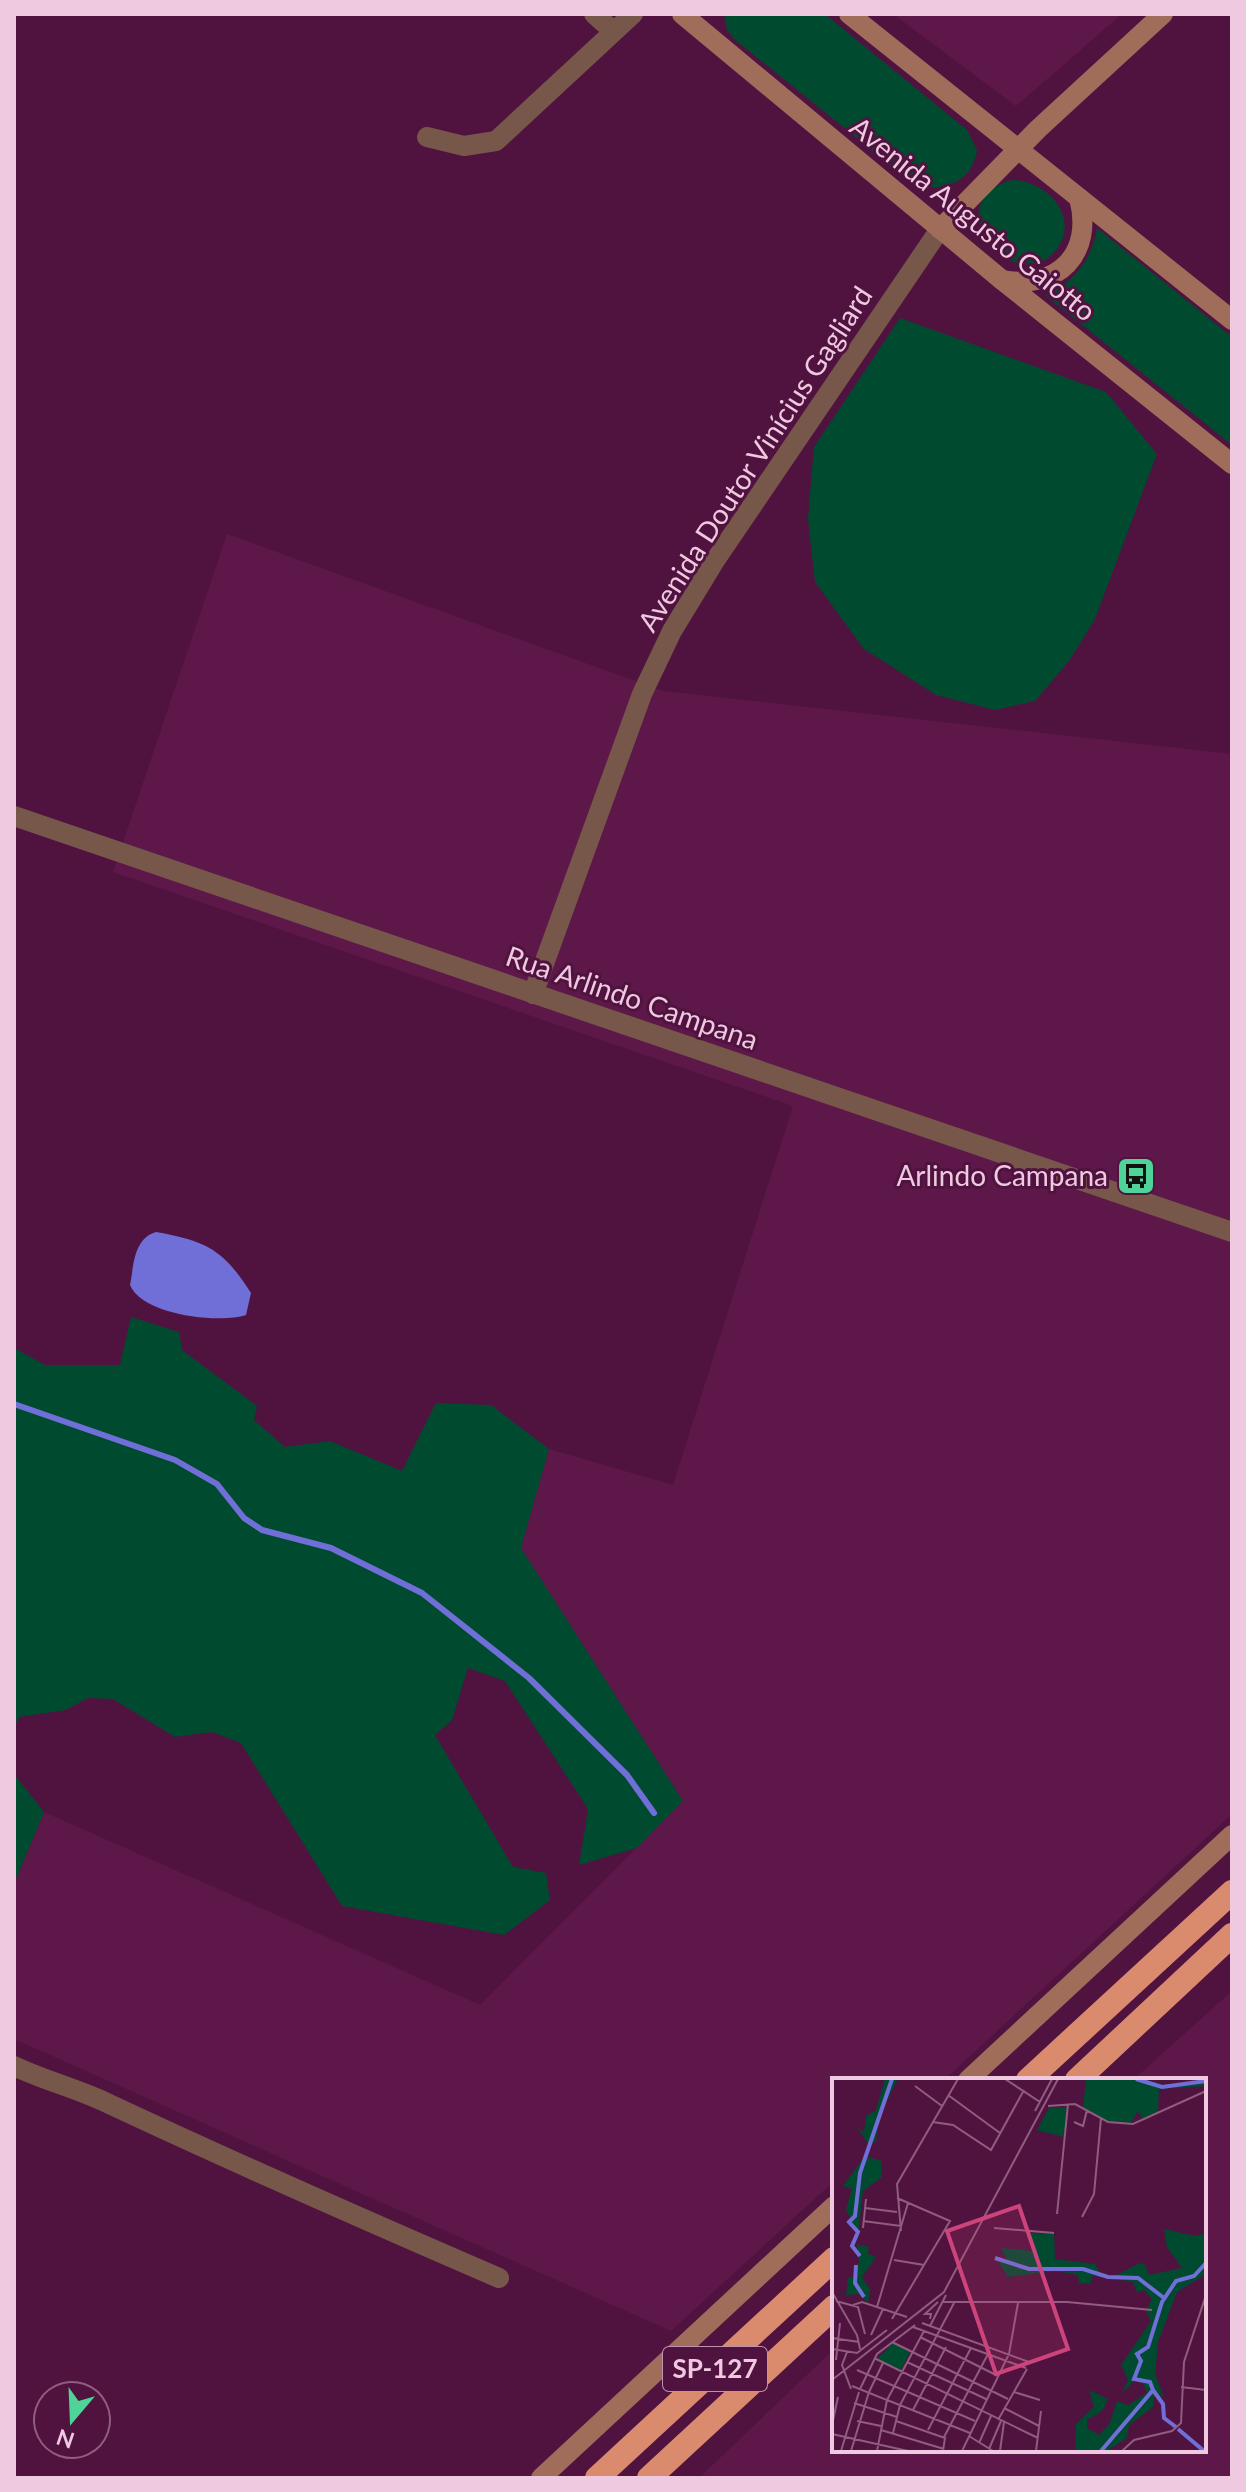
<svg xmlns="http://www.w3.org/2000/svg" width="1246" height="2492" font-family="Lato,sans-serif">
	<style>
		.built { fill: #5d1849 }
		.green { fill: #004b30 }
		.water { fill: #706fd8 }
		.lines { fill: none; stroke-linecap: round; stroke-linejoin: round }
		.stream { stroke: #706fd8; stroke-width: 6 }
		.street { stroke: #78574b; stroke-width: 20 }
		.secondary { stroke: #a06d5a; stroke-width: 20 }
		.highway { stroke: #da8b6e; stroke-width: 24 }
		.labels { text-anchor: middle; stroke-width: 6; stroke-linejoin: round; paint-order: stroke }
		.shield { fill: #50133f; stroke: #bf92b0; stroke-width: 2 }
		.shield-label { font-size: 26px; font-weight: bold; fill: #efc9e0 }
		.street-label { font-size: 28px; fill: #efc9e0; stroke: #50133f }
		.poi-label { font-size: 28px; fill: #efc9e0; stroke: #50133f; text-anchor: end }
		.inset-river { fill: none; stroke: #706fd8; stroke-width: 4 }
		.inset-road { fill: none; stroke: #905c7f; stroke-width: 2 }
		.view { fill: #cd447c; fill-opacity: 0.15; stroke: #cd447c; stroke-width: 4 }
		.inset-edge { fill: none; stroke: #efc9e0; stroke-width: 4 }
	</style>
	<rect width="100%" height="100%" fill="#50133f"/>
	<g class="built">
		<path d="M 893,14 L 1122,14 L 1016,106 Z"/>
		<path d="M 227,534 L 663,691 L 1232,754 L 1232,1814 L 944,2080 L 834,2080 L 834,2181 L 671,2331 L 14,2039 L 14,1884 L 44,1812 L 480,2005 L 683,1801 L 520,1548 L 549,1449 L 673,1485 L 793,1106 L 113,872 Z"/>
		<path d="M 1232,1991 L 1232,2478 L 699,2478 L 834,2349 L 834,2450 L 1204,2450 L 1204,2080 L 1133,2080 Z"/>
	</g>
	<g class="green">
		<path d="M 724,14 L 825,14 L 967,130 L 977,150 C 972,183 944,191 916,186 L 734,39 L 727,30 Z"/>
		<path d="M 1011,180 C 1045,179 1082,217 1056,250 C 1015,301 933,204 1011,180 Z"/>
		<path d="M 1097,228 L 1232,337 L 1232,445 L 1045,295 C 1074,283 1092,259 1097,228 Z"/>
		<path d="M 900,318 L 1106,392 L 1157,454 L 1095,619 L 1069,661 L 1035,701 L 995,710 L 936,695 L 864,649 L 815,582 L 808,519 L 814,447 Z"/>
		<path d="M 131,1317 L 179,1332 L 182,1350 L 257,1406 L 254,1420 L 285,1447 L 330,1441 L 402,1471 L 436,1403 L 491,1405 L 549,1449 L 521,1548 L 683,1801 L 637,1848 L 579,1865 L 588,1809 L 505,1681 L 468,1668 L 452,1720 L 435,1735 L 513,1867 L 546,1873 L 550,1900 L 504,1935 L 342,1906 L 241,1743 L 212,1732 L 175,1737 L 113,1699 L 88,1698 L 66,1710 L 19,1717 L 14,1728 L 14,1348 L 45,1365 L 120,1365 Z"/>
		<path d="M 14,1774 L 44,1812 L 14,1884 Z"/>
	</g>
	<path class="water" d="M 156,1232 C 206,1241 223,1249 251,1293 L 246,1315 C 219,1324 142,1315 130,1285 C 134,1266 133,1239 156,1232 Z"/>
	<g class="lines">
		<path class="stream" d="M 14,1404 L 175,1460 L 217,1484 L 244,1518 L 262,1530 L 331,1548 L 422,1593 L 529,1678 L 627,1775 L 654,1813"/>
		<g class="street">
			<path d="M 594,14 L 612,30"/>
			<path d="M 427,137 L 464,146 L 496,141 L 633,14"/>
			<path d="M 14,816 L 1232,1232"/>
			<path d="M 533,994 L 642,694 L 672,631 L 714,562 L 940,229"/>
			<path d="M 14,2066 C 43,2080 75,2088 105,2102 C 235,2163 367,2221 499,2278"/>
		</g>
		<g class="secondary">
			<path d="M 682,14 L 1002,280 L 1232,464"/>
			<path d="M 849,14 L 1232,320"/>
			<path d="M 940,229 L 1038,129 L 1163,14"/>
			<path d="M 1002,280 C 1058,290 1094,254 1079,198"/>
			<path d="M 968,2080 L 1232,1835"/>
			<path d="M 541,2478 L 834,2206"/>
		</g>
		<g class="highway">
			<path d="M 1028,2080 L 1232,1892"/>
			<path d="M 1077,2080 L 1232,1935"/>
			<path d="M 597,2478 L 834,2259"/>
			<path d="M 649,2478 L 834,2307"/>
		</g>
	</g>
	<defs>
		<symbol id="bus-square" viewBox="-11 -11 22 22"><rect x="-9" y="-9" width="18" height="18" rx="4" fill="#4ed399" stroke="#50133f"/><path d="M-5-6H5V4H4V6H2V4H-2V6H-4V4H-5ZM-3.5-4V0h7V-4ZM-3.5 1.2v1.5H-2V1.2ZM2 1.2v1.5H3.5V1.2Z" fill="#111"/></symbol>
	</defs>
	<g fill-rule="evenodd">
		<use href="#bus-square" x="1114" y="1154" width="44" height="44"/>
	</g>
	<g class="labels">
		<rect class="shield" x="663" y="2347" width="104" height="44" rx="6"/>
		<g class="shield-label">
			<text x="715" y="2378">SP-127</text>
		</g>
		<g class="street-label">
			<text transform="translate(973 219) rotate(39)" y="10">Avenida Augusto Gaiotto</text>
			<text transform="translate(755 459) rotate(-57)" y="10">Avenida Doutor Vinícius Gagliard</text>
			<text transform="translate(632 998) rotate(19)" y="10">Rua Arlindo Campana</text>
		</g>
		<g class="poi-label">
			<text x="1108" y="1186">Arlindo Campana</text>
		</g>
	</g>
	<g transform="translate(832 2078)">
		<rect width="374" height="374" fill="#50133f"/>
		<path d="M 53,1 L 66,1 L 47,38 L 44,64 L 36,66 L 26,50 L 32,54 L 34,38 L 44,32 ZM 254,1 L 312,1 L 339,9 L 374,1 L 374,8 L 327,11 L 326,33 L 311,42 L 306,33 L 299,45 L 275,43 L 251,29 ZM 235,29 L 232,59 L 205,52 L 217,30 ZM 33,78 L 49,83 L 50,99 L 31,113 L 26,157 L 14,131 L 20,111 L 11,108 ZM 332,151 L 363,158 L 374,155 L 374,196 L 345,214 L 326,264 L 323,296 L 332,320 L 323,313 L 321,329 L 297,347 L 295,360 L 275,373 L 243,373 L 244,346 L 262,329 L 257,312 L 276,321 L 271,332 L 255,342 L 255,350 L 267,357 L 278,345 L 285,323 L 296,327 L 315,315 L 311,305 L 302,303 L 290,315 L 296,301 L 289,287 L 319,243 L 314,233 L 320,221 L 312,212 L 305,214 L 301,204 L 279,200 L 306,186 L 312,185 L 317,197 L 350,190 L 335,169 ZM 198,155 L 222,156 L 223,181 L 263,186 L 271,200 L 261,197 L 258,206 L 247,205 L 246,197 L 224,193 L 176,199 L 163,178 L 176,184 L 169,170 L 201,173 ZM 25,166 L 37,169 L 36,176 L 44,179 L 30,199 L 38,212 L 36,225 L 26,216 L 14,217 L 16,200 L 22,199 L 27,184 ZM 61,265 L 78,274 L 69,292 L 45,281 Z" fill="#004b30"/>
		<path class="inset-river" d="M 304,1 L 330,9 L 374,3M 28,178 L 20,168 L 26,154 L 17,144 L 23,138 L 28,95 L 60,1M 163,180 L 197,191 L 251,191 L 276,199 L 306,200 L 332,220M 24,187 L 23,205 L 32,219M 321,312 L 331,326 L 332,340 L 344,349M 346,351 L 372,373M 269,373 L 321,312 L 318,304 L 302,301 L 309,283 L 305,276 L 316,269 L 330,224 L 344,203 L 362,198 L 374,185"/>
		<path class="inset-road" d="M 173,1 L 208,24M 83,8 L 110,28M 116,17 L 168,55M 216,28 L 243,26 L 276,44 L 301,46 L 374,13M 203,33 L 220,1M 101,44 L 121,47 L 159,72 L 192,12M 242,44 L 251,48 L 255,32M 33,130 L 65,134M 225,136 L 236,26M 250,139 L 262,116 L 269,40M 31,143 L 69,148M 31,150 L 34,121M 162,150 L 222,155M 69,153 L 65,106 L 126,1M 62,182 L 92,187M 0,214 L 25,257 L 28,271M 4,223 L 26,229 L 33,256M 110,224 L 235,224 L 320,232M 21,227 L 30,224 L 75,239M 45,229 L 76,125M 60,241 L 118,143 L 65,120M 98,241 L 99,236 L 93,236 L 106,224M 90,245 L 197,284M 98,248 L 114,217M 81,249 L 194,290M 92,253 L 55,322 L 138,355M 39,257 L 51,231M 88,259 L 166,298M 0,260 L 27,264M 60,264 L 176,321M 0,271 L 25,275 L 55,252M 15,274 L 10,287 L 19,311M 42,280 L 206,360M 4,282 L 8,245M 75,284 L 154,321M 25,292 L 143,343M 0,302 L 112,214 L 226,1M 20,308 L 55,322 L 45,373M 349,309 L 374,312M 28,311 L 45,276 L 83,247M 37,314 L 51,285M 182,314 L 208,322M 22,325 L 65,339M 172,330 L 207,348M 81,332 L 114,269M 166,342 L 195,291M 25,343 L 49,348M 64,343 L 113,360 L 111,373M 0,347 L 6,319M 49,352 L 112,371M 96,352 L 139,270M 61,355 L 68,327 L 122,225M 0,356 L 76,373M 137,358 L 161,373M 112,359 L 156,276M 147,365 L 159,338M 157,371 L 169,343M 9,373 L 27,314M 19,373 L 37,314M 130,373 L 177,276 L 186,225M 168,373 L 172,344M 204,373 L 209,333M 290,373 L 302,362 L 340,353 L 349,345 L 352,284 L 374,217"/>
		<path class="view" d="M 187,128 L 236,271 L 164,296 L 115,153 Z"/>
		<rect width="374" height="374" class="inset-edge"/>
	</g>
	<rect width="1246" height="2492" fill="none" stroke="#efc9e0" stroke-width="32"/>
	<g transform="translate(72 2420) rotate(199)"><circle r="38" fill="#50133f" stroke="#905c7f" stroke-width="2"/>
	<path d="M0-6L14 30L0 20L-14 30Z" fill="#4ed399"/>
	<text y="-12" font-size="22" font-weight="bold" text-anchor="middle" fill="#efc9e0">N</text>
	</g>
</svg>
